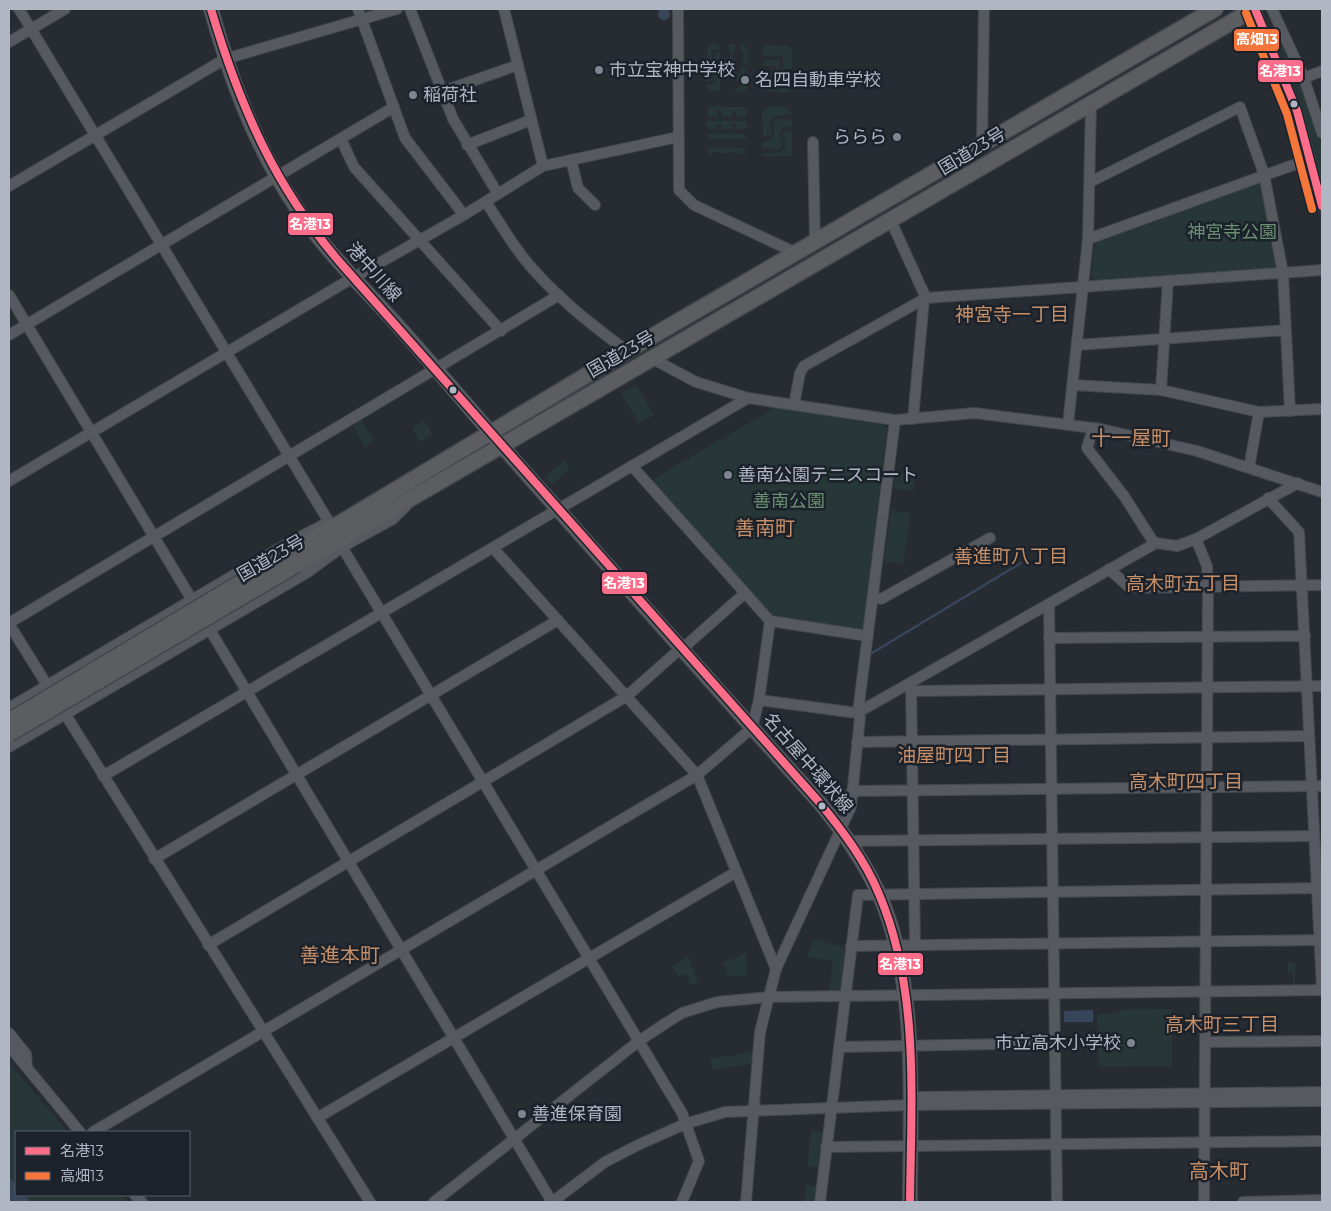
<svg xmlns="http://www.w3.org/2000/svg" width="1331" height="1211" font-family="Montserrat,'Noto Sans JP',sans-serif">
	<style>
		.green { fill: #273738 }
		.water { fill: #37455a }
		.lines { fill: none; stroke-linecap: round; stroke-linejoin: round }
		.stream { stroke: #37455a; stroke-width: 2.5 }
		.minor-casing { stroke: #44484c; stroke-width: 12 }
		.major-casing { stroke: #44484f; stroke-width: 16 }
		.highway-casing { stroke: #43474d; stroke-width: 18 }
		.minor { stroke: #565a60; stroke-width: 10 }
		.major { stroke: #595d61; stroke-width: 14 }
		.highway { stroke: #5b5d60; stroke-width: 15 }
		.highway-bridge-casing { stroke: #43474d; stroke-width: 18; stroke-linecap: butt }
		.highway-bridge { stroke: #5b5d60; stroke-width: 15 }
		.bus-1-casing { stroke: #1b222b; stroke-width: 11 }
		.bus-2-casing { stroke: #1b222b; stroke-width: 11 }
		.bus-1 { stroke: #fb6d88; stroke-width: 8 }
		.bus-2 { stroke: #f5763a; stroke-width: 8 }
		.poi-dot { fill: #808690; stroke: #1b222b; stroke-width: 2 }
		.bus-dot { fill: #b0b7c3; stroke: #1b222b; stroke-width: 2 }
		.labels { text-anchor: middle; stroke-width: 5; stroke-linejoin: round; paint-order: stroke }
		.poi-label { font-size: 18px; fill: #b0b7c3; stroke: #1b222b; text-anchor: start }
		.street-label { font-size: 18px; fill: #b0b7c3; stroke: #1b222b }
		.park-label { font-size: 18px; fill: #6a9172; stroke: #1b222b }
		.neighbourhood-label { font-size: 19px; fill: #c88f66; stroke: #1b222b }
		.quarter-label { font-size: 20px; fill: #c88f66; stroke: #1b222b }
		.line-badge { stroke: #1b222b; stroke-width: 2 }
		.badge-label { font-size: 14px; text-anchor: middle; font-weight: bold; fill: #fff }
	</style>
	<rect width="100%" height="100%" fill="#262c32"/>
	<g class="green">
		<path d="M 1278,28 L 1305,92 L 1322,147 L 1322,192 L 1301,102 L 1273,31 Z"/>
		<path d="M 712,44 L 718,45 L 720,49 L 713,49 L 712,60 L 707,60 L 707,48 Z"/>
		<path d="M 730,44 L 736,44 L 736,49 L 731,54 L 734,61 L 731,64 L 732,70 L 739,73 L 744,68 L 748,68 L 738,82 L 736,76 L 729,76 L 730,51 L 728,46 Z"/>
		<path d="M 741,44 L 747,47 L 748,64 L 741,60 L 745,55 L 740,49 Z"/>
		<path d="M 765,45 L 788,46 L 793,53 L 792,69 L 783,69 L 783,56 L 762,55 L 762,48 Z"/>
		<path d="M 715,52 L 720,52 L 720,64 L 712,67 L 710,72 L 713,80 L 706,82 L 706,63 L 715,63 Z"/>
		<path d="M 764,60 L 779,60 L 779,74 L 792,75 L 792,80 L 776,80 L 776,66 L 762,66 Z"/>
		<path d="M 716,67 L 720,68 L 720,90 L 711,92 L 706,86 L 715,82 L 713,71 Z"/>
		<path d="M 763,70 L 772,71 L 773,84 L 791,85 L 792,90 L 787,93 L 764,91 L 762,88 Z"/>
		<path d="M 748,77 L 746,91 L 734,92 Z"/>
		<path d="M 711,106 L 744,107 L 747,111 L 748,116 L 737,117 L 736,112 L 732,111 L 732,117 L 722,117 L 721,111 L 718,111 L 717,117 L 708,117 L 707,110 Z"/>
		<path d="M 769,106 L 787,107 L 792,114 L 772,117 L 769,123 L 772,134 L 763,137 L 762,111 Z"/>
		<path d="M 779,119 L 793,120 L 791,126 L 784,127 L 779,132 L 782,147 L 779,149 L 762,148 L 762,141 C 777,141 775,134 773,122 Z"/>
		<path d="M 709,121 L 746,121 L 748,128 L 737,129 L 736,124 L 732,123 L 731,129 L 722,129 L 721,124 L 717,124 L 716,129 L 708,129 L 706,122 Z"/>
		<path d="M 786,130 L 792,132 L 792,156 L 761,156 L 763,153 C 772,153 783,155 786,145 L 783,133 Z"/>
		<path d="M 709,133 L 745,134 L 747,137 L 745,139 L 709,139 L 706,136 Z"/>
		<path d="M 710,147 L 744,148 L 747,152 L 745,155 L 730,152 L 729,154 L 712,152 L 712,154 L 708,154 L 706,150 Z"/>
		<path d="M 1260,181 L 1263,182 L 1277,266 L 1275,268 L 1095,280 L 1091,276 L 1095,241 Z"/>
		<path d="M 636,385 L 654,415 L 639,423 L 621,393 Z"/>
		<path d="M 776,407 L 884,425 L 887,428 L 864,627 L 861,630 L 773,616 L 650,481 Z"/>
		<path d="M 361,419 L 374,441 L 365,447 L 352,425 Z"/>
		<path d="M 424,421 L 433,434 L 420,442 L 412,428 Z"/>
		<path d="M 565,460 L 570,469 L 552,484 L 545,477 Z"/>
		<path d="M 895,473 L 915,475 L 914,491 L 893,489 Z"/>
		<path d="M 891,510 L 911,513 L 903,564 L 884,561 Z"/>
		<path d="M 813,939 L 847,948 L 843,989 L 840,992 L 829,992 L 833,961 L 806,957 Z"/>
		<path d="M 746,953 L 747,975 L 728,976 L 723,963 Z"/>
		<path d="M 688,956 L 698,982 L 691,985 L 688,976 L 684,974 L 678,977 L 672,966 Z"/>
		<path d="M 1288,963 L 1295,963 L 1295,986 L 1293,986 L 1293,973 L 1288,973 Z"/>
		<path d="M 1172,1009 L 1172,1066 L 1098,1067 L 1097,1014 L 1119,1013 L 1119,1010 Z"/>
		<path d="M 756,1051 L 755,1063 L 712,1070 L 710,1059 Z"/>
		<path d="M 9,1063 L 68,1132 L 16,1132 L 16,1195 L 121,1195 L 128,1202 L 9,1202 Z"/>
		<path d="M 811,1130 L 825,1132 L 821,1167 L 807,1166 Z"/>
		<path d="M 806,1185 L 818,1187 L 817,1202 L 804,1202 Z"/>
	</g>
	<g class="water">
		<circle cx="664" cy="14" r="6"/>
		<path d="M 1093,1010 L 1093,1022 L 1064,1022 L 1064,1011 Z"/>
		<path d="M 9,1176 L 16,1185 L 16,1195 L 24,1195 L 31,1202 L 9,1202 Z"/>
	</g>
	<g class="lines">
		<path class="stream" d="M 872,653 L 1021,563"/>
		<defs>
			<g id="minor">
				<path d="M 19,9 L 329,522"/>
				<path d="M 358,9 L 405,138 L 464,215"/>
				<path d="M 410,9 L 453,119 L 498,194"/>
				<path d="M 504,9 L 543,166"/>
				<path d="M 678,9 L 679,190 L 694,205 L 796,253"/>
				<path d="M 1255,9 L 1297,111 L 1322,206"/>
				<path d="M 1272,9 L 1304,78 L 1322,133"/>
				<path d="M 9,42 L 65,9"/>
				<path d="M 1304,78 L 1322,71"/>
				<path d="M 441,92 L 518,65"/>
				<path d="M 341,139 L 354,167 L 501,331"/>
				<path d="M 813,142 L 815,242"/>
				<path d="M 982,144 L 984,9"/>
				<path d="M 467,145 L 531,120"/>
				<path d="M 571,160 L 578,188 L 595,205"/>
				<path d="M 1090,182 L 1240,107 L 1264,174 L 1283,273 L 1290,411"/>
				<path d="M 9,186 L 225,59 L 397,9"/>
				<path d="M 486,202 C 498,220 509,239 522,256 C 551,293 589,323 627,351"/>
				<path d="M 891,221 L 926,298"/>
				<path d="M 1088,239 L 1310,159"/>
				<path d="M 9,295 L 192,600"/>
				<path d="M 9,335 L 394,107"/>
				<path d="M 1077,345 L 1286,330"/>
				<path d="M 651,358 L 696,382 L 748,398 L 895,420 L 975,413 L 1101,429 L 1197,451 L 1322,492"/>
				<path d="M 1073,385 L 1161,390 L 1259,412 L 1322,409"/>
				<path d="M 1161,390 L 1168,281"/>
				<path d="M 794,405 L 800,373 L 804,366 L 926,298 L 1322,270"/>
				<path d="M 913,419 L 924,299"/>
				<path d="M 1068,425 L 1088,239 L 1091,103"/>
				<path d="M 1093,428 L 1087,448 L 1124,496 L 1154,543"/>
				<path d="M 632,466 L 770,621 L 868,636"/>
				<path d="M 1249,468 L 1259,412"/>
				<path d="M 9,481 L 344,283 L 464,215 L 543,166 L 678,137"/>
				<path d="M 1268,498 L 1299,532 L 1322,989"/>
				<path d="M 1196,539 L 1207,566 L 1208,587 L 1204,1202"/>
				<path d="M 342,547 L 682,1113 L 699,1161 L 682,1202"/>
				<path d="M 493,548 L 697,775 L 776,969"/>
				<path d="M 1109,569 L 1130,588 L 1322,585"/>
				<path d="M 873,597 L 881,599 L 990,538"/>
				<path d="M 1049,604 L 1057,1202"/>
				<path d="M 9,623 L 559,295"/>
				<path d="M 9,624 L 370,1202"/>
				<path d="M 210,630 L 552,1202"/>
				<path d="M 1049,638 L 1305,636"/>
				<path d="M 682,649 L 745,593"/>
				<path d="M 911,684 L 915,945"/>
				<path d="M 911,691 L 1322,686"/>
				<path d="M 759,700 L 857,713 L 1156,543 L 1177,546 L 1196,539 L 1298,483"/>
				<path d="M 9,708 L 290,542 L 325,524"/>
				<path d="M 857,742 L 1309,736"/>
				<path d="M 9,747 L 308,572 L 342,547 L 393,519 L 406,506"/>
				<path d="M 103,776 L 748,398"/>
				<path d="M 852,791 L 1322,786"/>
				<path d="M 849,841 L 1314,836"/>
				<path d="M 154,859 L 558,620"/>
				<path d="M 208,945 L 627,696 L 681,648"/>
				<path d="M 851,946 L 1320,940"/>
				<path d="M 9,1033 L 26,1054 L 27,1067"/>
				<path d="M 1205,1042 L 1322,1041"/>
				<path d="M 9,1046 L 80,1132"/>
				<path d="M 839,1047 L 1055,1043"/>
				<path d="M 910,1105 L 919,1097 L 1322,1092"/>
				<path d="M 317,1118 L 736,872"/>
				<path d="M 93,1132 L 697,775 L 752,728 L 759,700 L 770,621"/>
				<path d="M 826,1147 L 1322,1141"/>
				<path d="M 135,1195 L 142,1202"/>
				<path d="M 434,1202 L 639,1041 L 666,1023 L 682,1013 L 717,1002 L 769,997 L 1322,990"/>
				<path d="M 552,1202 L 605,1162 L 638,1145 L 685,1124 L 725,1112 L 910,1105 L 1322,1101"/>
				<path d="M 746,1202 L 760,1032 L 776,969 L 851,807 L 860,717 L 858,712 L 895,420"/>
				<path d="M 820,1202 L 858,895 L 1322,888"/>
				<path d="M 1243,1202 L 1322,1200"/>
			</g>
			<path id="major" d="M 211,9 C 230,77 254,144 294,204 C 323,249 363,287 399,327 C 441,374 481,422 522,469 C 621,580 719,692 819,802 C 842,830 864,861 879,894 C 919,983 910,1106 910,1202"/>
			<g id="highway">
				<path d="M 290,553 L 627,351 L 1215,9"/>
				<path d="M 296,565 L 1254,9"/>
			</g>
		</defs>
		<use href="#minor" class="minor-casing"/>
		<use href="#major" class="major-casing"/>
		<use href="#highway" class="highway-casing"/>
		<use href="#minor" class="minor"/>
		<use href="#major" class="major"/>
		<use href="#highway" class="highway"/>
		<defs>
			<g id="highway-bridge">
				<path d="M 9,721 L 290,553"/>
				<path d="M 9,734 L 296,565"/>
			</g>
		</defs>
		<use href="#highway-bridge" class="highway-bridge-casing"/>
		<use href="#highway-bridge" class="highway-bridge"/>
		<defs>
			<g id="bus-1">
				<path d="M 211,9 C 240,107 276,190 344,267 L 819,802 C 842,830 865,860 879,894 C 920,990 911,1100 910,1202"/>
				<path d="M 1255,9 L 1297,111 L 1322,206"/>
			</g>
			<path id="bus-2" d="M 1246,13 L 1287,114 L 1312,209"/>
		</defs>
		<use href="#bus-1" class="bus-1-casing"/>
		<use href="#bus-2" class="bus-2-casing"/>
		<use href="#bus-1" class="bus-1"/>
		<use href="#bus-2" class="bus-2"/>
	</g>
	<g class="poi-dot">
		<circle cx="599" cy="70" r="5"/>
		<circle cx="745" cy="80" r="5"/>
		<circle cx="413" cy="95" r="5"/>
		<circle cx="897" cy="137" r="5"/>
		<circle cx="728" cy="475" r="5"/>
		<circle cx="1131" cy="1043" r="5"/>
		<circle cx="522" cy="1114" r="5"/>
	</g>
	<g class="bus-dot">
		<circle cx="1294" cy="104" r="4.5"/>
		<circle cx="453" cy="390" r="4.5"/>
		<circle cx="822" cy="806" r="4.5"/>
	</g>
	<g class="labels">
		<g class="poi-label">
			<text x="609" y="76">市立宝神中学校</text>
			<text x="755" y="86">名四自動車学校</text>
			<text x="423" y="101">稲荷社</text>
			<text x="887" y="143" text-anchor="end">ららら</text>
			<text x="738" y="481">善南公園テニスコート</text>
			<text x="1121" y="1049" text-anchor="end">市立高木小学校</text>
			<text x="532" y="1120">善進保育園</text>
		</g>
		<g class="street-label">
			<text transform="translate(972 151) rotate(-31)" y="6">国道23号</text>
			<text transform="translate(374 272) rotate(48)" y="6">港中川線</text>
			<text transform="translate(621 354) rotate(-30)" y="6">国道23号</text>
			<text transform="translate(271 558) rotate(-30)" y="6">国道23号</text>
			<text transform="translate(808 763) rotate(49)" y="6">名古屋中環状線</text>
		</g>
		<g class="park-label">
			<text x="1232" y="238">神宮寺公園</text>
			<text x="789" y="507">善南公園</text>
		</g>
		<g class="neighbourhood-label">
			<text x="1012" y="321">神宮寺一丁目</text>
			<text x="1011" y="563">善進町八丁目</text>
			<text x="1183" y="590">高木町五丁目</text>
			<text x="954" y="762">油屋町四丁目</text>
			<text x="1186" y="788">高木町四丁目</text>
			<text x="1222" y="1031">高木町三丁目</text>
		</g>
		<g class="quarter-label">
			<text x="1131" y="445">十一屋町</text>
			<text x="765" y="535">善南町</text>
			<text x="340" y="962">善進本町</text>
			<text x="1219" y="1178">高木町</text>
		</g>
	</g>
	<g class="line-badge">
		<rect x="1233" y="28" width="47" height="24" rx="5" fill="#f5763a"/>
		<rect x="1257" y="59" width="47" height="24" rx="5" fill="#fb6d88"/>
		<rect x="287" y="212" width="47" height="24" rx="5" fill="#fb6d88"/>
		<rect x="601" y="571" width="47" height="24" rx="5" fill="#fb6d88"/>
		<rect x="877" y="952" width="47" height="24" rx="5" fill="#fb6d88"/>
	</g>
	<g class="badge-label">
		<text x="1257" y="44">高畑13</text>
		<text x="1280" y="76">名港13</text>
		<text x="310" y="229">名港13</text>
		<text x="624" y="588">名港13</text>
		<text x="900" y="969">名港13</text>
	</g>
	<rect width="1331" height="1211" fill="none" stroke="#b0b7c3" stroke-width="20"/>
	<rect x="15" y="1131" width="175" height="65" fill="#1b222b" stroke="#575e68"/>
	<rect x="25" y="1147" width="25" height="8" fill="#fb6d88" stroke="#575e68"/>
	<text x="60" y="1156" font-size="15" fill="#b0b7c3">名港13</text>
	<rect x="25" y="1172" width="25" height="8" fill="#f5763a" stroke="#575e68"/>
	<text x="60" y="1181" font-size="15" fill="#b0b7c3">高畑13</text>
</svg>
